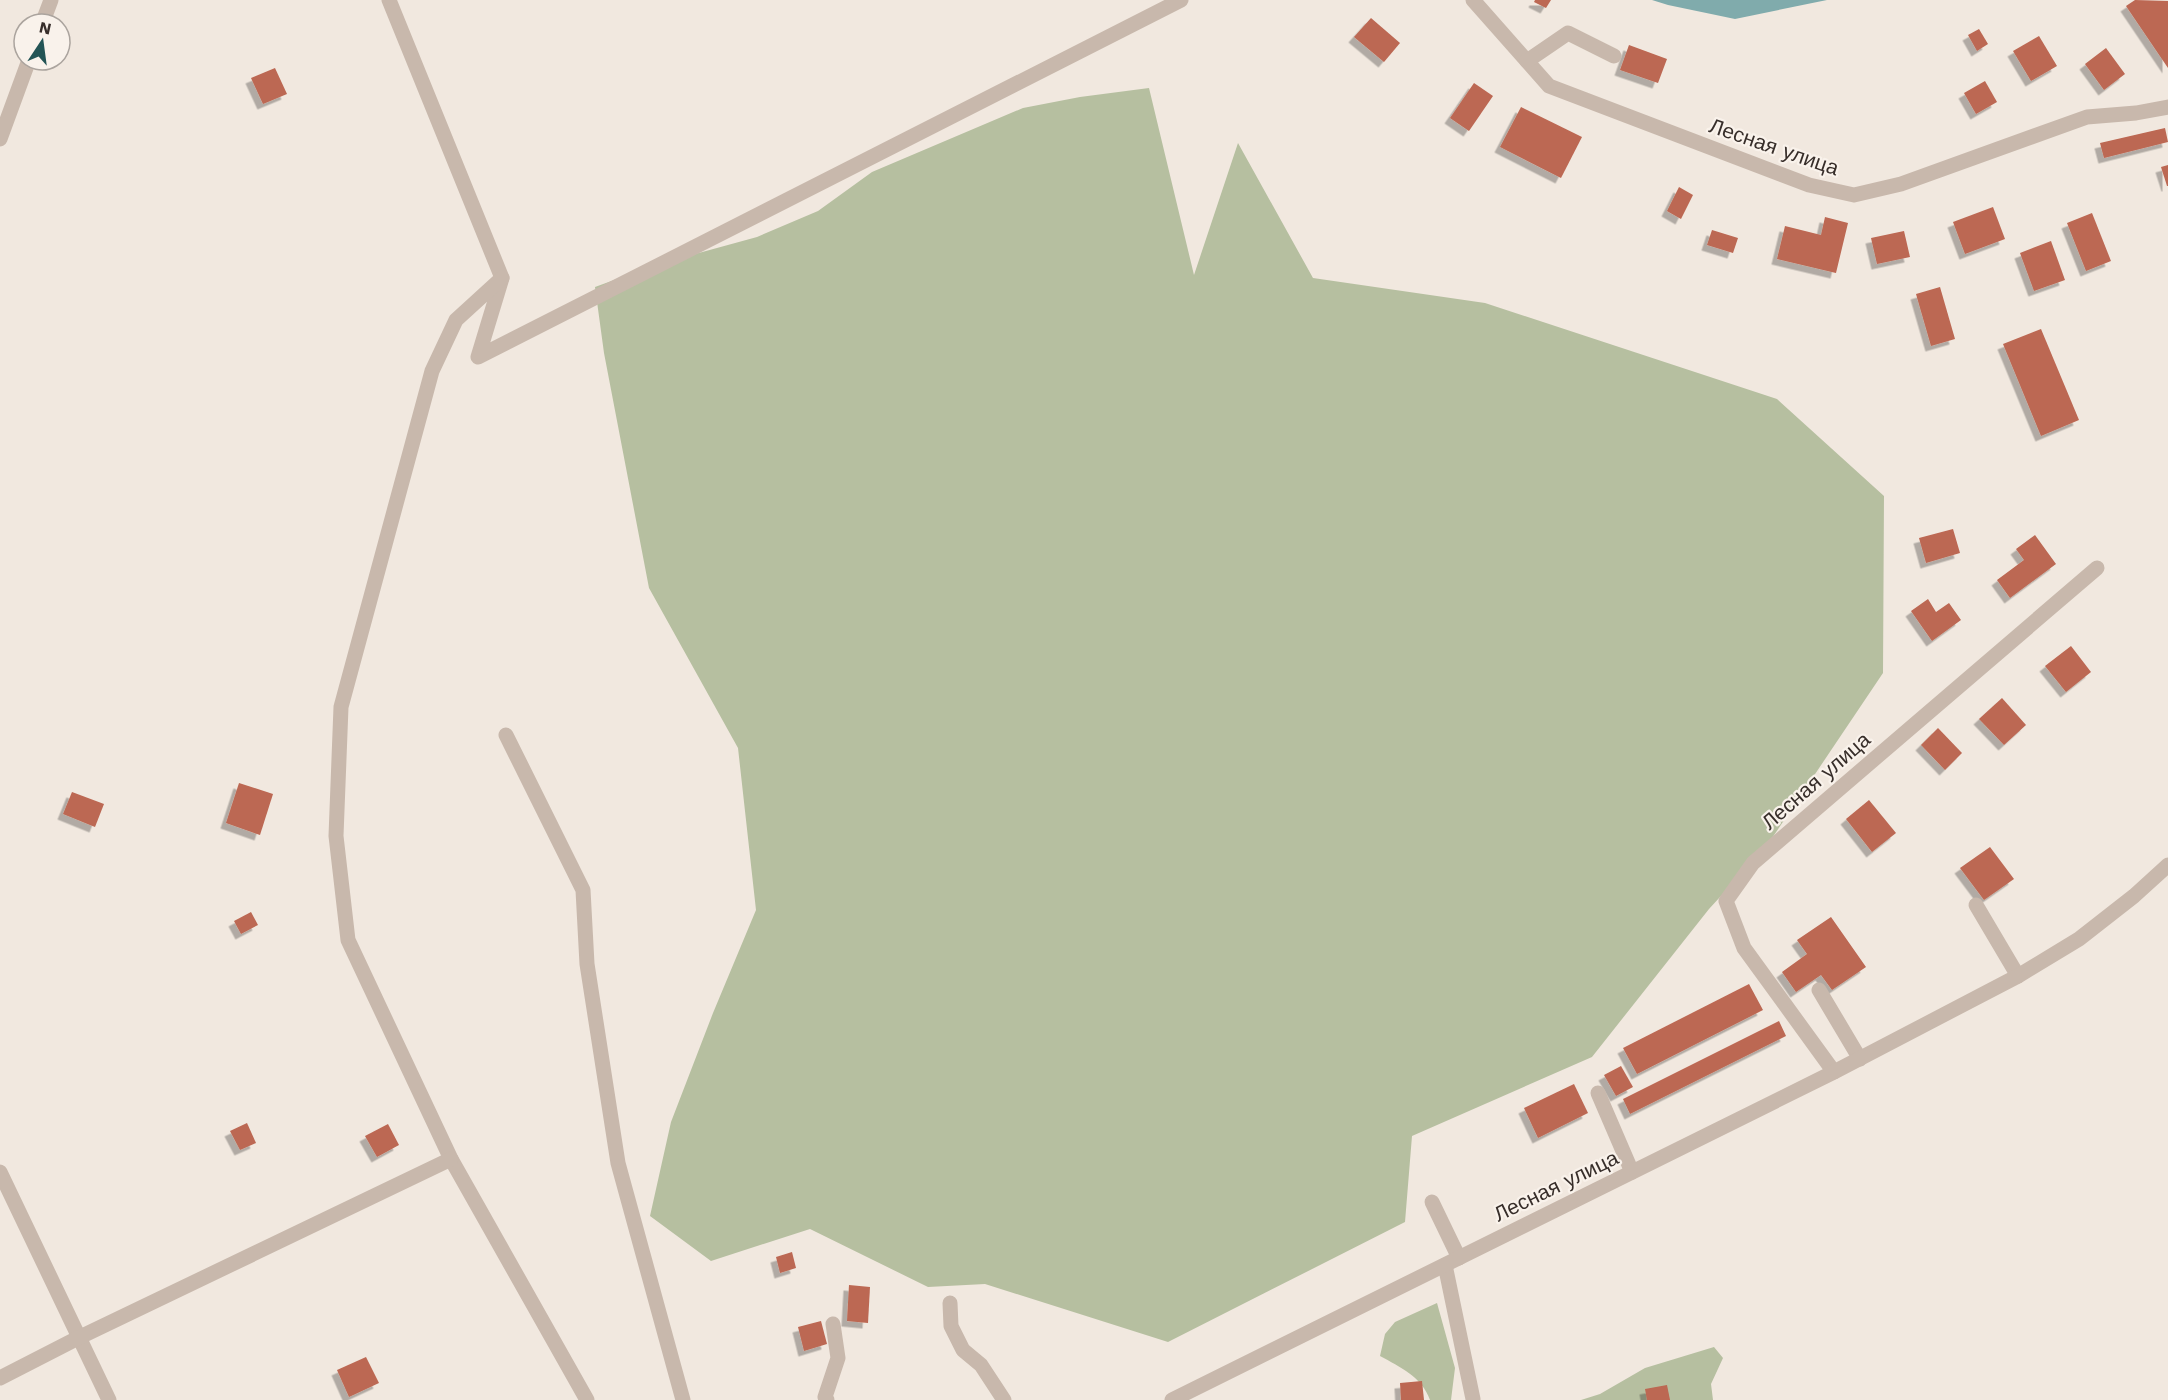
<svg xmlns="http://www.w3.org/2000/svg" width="2168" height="1400" font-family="'Work Sans',sans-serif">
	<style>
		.green { fill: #b6bfa0 }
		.water { fill: #80abac }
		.building { fill: #bc6752; filter: url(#shadow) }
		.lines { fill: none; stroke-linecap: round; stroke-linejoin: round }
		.minor { stroke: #c8b8ac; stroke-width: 15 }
		.labels { text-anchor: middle; stroke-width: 4.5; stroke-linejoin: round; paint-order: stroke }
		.street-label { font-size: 21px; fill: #372e2a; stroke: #f9f2eb }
	</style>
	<defs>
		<filter id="shadow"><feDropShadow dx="-5.5" dy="5.5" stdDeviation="0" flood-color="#0004"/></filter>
	</defs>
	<rect width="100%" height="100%" fill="#f1e8df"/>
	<g class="green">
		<path d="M 1149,88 L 1194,275 L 1238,143 L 1313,278 L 1485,303 L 1777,399 L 1884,496 L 1883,673 L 1766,847 L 1709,909 L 1592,1057 L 1412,1136 L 1405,1222 L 1168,1342 L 985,1284 L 928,1287 L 810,1229 L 711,1261 L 650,1216 L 671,1122 L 713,1013 L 756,910 L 738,748 L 649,588 L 604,353 L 595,287 L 655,265 L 757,237 L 818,211 L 872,172 L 1023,108 L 1080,97 Z"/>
		<path d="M 1437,1303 L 1455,1368 L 1451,1400 L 1430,1400 C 1422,1377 1400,1367 1380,1356 L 1385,1334 L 1395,1322 Z"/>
		<path d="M 1714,1347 L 1723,1358 L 1711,1384 L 1713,1400 L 1581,1400 L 1600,1394 L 1645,1368 Z"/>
	</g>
	<path class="water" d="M 1652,0 L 1827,0 L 1735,19 L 1668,5 Z"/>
	<g class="building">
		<path d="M 1535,0 L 1551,0 L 1546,8 L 1534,2 Z"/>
		<path d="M 2135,0 L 2168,1 L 2168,68 L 2126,6 Z"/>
		<path d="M 1371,18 L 1400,43 L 1384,62 L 1354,37 Z"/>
		<path d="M 1979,29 L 1988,44 L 1977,51 L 1968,35 Z"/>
		<path d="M 2039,36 L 2057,66 L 2031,81 L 2013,51 Z"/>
		<path d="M 1629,45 L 1667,59 L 1658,83 L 1620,70 Z"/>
		<path d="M 2106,48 L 2125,74 L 2104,90 L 2085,64 Z"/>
		<path d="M 275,68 L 287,94 L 263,104 L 251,78 Z"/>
		<path d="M 1985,81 L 1997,102 L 1976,114 L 1964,93 Z"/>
		<path d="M 1474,83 L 1493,96 L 1469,131 L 1450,118 Z"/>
		<path d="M 1521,107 L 1582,137 L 1561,178 L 1500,147 Z"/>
		<path d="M 2165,128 L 2168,142 L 2104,158 L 2100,143 Z"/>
		<path d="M 2168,165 L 2168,186 L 2167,186 L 2161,167 Z"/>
		<path d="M 1679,187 L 1693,195 L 1681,219 L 1667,211 Z"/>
		<path d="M 1993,207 L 2005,239 L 1965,254 L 1953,222 Z"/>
		<path d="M 2092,213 L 2111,261 L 2086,271 L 2067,223 Z"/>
		<path d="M 1825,217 L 1848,223 L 1836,273 L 1777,259 L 1785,226 L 1821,235 Z"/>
		<path d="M 1712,230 L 1738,238 L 1733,253 L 1707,245 Z"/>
		<path d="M 1904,231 L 1910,257 L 1877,264 L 1871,238 Z"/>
		<path d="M 2051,241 L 2065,280 L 2034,291 L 2020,253 Z"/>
		<path d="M 1940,287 L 1955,339 L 1931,346 L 1916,294 Z"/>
		<path d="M 2041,329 L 2079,420 L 2041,436 L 2003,344 Z"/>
		<path d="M 1953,529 L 1960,553 L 1926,563 L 1919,538 Z"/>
		<path d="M 2035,535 L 2056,564 L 2010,598 L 1997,580 L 2024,560 L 2016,549 Z"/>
		<path d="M 1928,599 L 1936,612 L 1949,603 L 1961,620 L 1932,641 L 1911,611 Z"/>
		<path d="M 2071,646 L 2091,672 L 2066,692 L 2045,666 Z"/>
		<path d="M 2002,698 L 2026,725 L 2004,745 L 1979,719 Z"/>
		<path d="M 1938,728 L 1962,753 L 1945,770 L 1921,745 Z"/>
		<path d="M 239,783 L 273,794 L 260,835 L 226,823 Z"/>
		<path d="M 72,792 L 104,804 L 95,827 L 63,814 Z"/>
		<path d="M 1869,800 L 1896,833 L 1872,852 L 1846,819 Z"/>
		<path d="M 1990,847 L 2014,879 L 1984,900 L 1960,868 Z"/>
		<path d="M 251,912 L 258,925 L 241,934 L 234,921 Z"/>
		<path d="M 1831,917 L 1866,967 L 1832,990 L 1821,975 L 1796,992 L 1782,972 L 1807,954 L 1797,940 Z"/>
		<path d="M 1749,984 L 1763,1010 L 1637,1074 L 1623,1048 Z"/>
		<path d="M 1779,1021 L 1786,1036 L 1630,1114 L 1623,1099 Z"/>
		<path d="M 1621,1066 L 1633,1087 L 1616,1096 L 1604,1075 Z"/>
		<path d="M 1574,1084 L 1588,1113 L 1538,1138 L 1524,1108 Z"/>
		<path d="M 247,1123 L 256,1143 L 240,1150 L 230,1131 Z"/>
		<path d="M 388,1124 L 399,1145 L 377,1157 L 365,1136 Z"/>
		<path d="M 792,1252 L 796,1268 L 780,1273 L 776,1257 Z"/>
		<path d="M 849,1285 L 870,1287 L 868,1323 L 847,1321 Z"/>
		<path d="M 821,1321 L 827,1344 L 804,1351 L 798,1327 Z"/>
		<path d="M 366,1357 L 379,1383 L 349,1397 L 337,1370 Z"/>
		<path d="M 1422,1381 L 1424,1400 L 1401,1400 L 1400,1383 Z"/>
		<path d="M 1667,1385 L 1670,1400 L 1647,1400 L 1645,1389 Z"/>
	</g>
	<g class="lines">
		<g class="minor">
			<path d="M 389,0 L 502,278 L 478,357 L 1181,0"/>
			<path d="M 1473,0 L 1549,86 L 1809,185 L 1854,195 L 1901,184 L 2087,117 L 2136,113 L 2168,107"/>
			<path d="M 42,24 L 51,0"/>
			<path d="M 1527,61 L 1568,33 L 1614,56"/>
			<path d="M 0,139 L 29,60"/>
			<path d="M 502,278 L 456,320 L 432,371 L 341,707 L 336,836 L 348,940 L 451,1159 L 587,1400"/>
			<path d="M 506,735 L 583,890 L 587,964 L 618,1163 L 683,1400"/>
			<path d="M 1976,905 L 2018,976"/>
			<path d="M 1819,990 L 1860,1059"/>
			<path d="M 1834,1072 L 1744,948 L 1726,901 L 1753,863 L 2097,568"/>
			<path d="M 1598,1093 L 1632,1172"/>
			<path d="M 0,1172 L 109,1400"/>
			<path d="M 1432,1202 L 1459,1258"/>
			<path d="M 1445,1265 L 1473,1399"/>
			<path d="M 950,1303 L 951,1326 L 963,1350 L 981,1365 L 1004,1400"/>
			<path d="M 0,1378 L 78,1338 L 451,1159"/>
			<path d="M 827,1400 L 825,1397 L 838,1358 L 833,1324"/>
			<path d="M 1172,1400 L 1834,1072 L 2018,976 L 2079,939 L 2134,896 L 2168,865"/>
		</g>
	</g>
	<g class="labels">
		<g class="street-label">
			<text transform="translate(1774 147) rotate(19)" y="7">Лесная улица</text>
			<text transform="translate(1816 781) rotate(-41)" y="7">Лесная улица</text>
			<text transform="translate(1556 1186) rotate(-26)" y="7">Лесная улица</text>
		</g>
	</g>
	<g transform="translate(42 42) rotate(13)"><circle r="28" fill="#f9f2eb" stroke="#aba49e" stroke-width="1.5"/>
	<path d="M0-4.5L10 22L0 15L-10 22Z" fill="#235455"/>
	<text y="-9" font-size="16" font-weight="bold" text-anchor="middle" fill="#372e2a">N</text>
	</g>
</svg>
